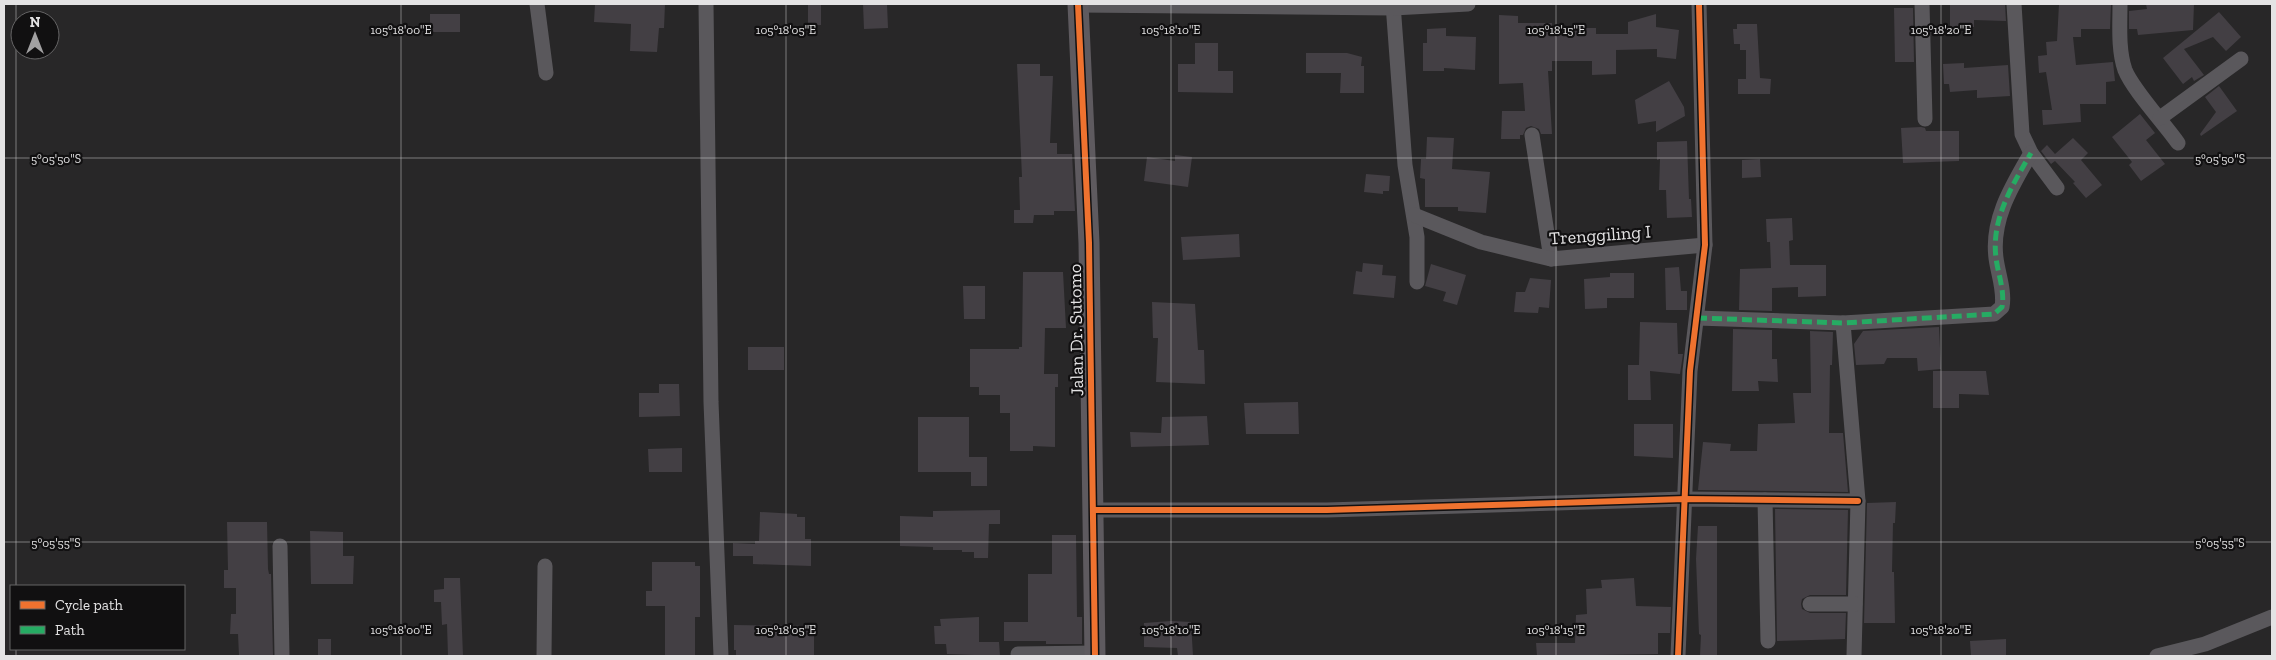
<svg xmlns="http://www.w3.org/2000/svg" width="2276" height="660" font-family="'Zilla Slab',serif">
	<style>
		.building { fill: #433f44 }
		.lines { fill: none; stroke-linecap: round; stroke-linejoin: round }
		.street { stroke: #5a585c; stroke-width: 15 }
		.secondary { stroke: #5e5a5f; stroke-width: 21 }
		.quiet { stroke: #26ab63; stroke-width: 5; stroke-dasharray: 10 5; stroke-linecap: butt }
		.cycleway-casing { stroke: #111011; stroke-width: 9 }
		.cycleway { stroke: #ef722f; stroke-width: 6 }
		.ticks { fill: none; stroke: #e4e3e4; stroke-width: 1; stroke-opacity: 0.45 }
		.labels { text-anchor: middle; stroke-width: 4.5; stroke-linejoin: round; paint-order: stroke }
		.street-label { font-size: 18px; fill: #e4e3e4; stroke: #111011 }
		.ticks-label { font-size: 12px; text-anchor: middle; fill: #e4e3e4; stroke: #111011; stroke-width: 4.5; stroke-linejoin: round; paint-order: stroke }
	</style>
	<rect width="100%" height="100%" fill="#282728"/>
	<g class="building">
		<path d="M 595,4 L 665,4 L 664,28 L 659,28 L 657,52 L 630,51 L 631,24 L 594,22 Z"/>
		<rect x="808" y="4" width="13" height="21"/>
		<path d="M 863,4 L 887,4 L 888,28 L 864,29 Z"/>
		<path d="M 1950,4 L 2005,4 L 2006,21 L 1974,20 L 1974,27 L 1950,27 Z"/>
		<path d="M 2059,4 L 2111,4 L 2110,29 L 2081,29 L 2081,37 L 2073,37 L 2076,65 L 2113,62 L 2115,81 L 2106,82 L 2106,104 L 2080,104 L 2081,122 L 2043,125 L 2042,110 L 2052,110 L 2046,72 L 2039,73 L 2038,56 L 2047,55 L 2046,42 L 2057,41 Z"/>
		<path d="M 2146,4 L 2194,4 L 2193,30 L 2138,35 L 2137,29 L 2129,29 L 2129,11 L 2147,9 Z"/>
		<path d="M 1894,8 L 1913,8 L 1914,62 L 1895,62 Z"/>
		<path d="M 2219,12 L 2241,37 L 2226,51 L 2213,37 L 2184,49 L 2204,75 L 2194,81 L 2192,77 L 2183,84 L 2163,58 Z"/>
		<rect x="430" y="14" width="30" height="18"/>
		<path d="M 1656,14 L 1656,27 L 1679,30 L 1676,59 L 1657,57 L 1657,49 L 1616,50 L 1616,74 L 1592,75 L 1592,61 L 1552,61 L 1552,71 L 1548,71 L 1552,134 L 1541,134 L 1539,129 L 1531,126 L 1526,128 L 1523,135 L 1520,135 L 1520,139 L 1501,139 L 1502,111 L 1525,111 L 1523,83 L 1499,84 L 1499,15 L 1518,16 L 1518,23 L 1552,23 L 1552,28 L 1596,28 L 1596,34 L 1628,34 L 1628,22 Z"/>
		<path d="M 1737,24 L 1757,24 L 1760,78 L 1771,79 L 1770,94 L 1738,94 L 1738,79 L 1746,79 L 1746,50 L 1740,50 L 1740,44 L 1734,44 L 1733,29 L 1737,29 Z"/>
		<path d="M 1446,28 L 1446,36 L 1476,37 L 1475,70 L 1444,68 L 1444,71 L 1423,71 L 1423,43 L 1427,43 L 1427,29 Z"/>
		<path d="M 1195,43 L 1218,43 L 1218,71 L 1233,71 L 1233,93 L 1178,92 L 1178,64 L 1195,64 Z"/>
		<path d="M 1306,53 L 1347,53 L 1362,57 L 1361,66 L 1364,66 L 1364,93 L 1340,93 L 1341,73 L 1306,73 Z"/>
		<path d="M 1964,63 L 1964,68 L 2008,65 L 2010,96 L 1977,98 L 1977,90 L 1950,92 L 1949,84 L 1944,84 L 1943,64 Z"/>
		<path d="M 1017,64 L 1040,64 L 1040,76 L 1053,76 L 1050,143 L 1057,143 L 1057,154 L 1072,154 L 1075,211 L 1054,211 L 1054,215 L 1034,215 L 1033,223 L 1014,223 L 1014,210 L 1020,210 L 1019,177 L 1022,177 Z"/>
		<path d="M 1669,81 L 1684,107 L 1685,116 L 1656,132 L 1656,121 L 1638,124 L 1635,100 Z"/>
		<path d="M 2219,86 L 2237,111 L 2201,136 L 2200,134 L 2216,112 L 2205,97 Z"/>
		<path d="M 2140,114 L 2155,133 L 2146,140 L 2165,164 L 2141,181 L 2129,165 L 2132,162 L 2112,137 Z"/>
		<path d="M 1921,127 L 1925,128 L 1926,131 L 1959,131 L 1959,161 L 1903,163 L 1901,128 Z"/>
		<path d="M 1427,137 L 1454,138 L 1452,169 L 1490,172 L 1486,213 L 1458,211 L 1458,207 L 1425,207 L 1425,179 L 1420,178 L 1421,159 L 1426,159 Z"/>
		<path d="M 2073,138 L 2088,153 L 2081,160 L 2102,185 L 2086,198 L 2073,183 L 2075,182 L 2055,161 L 2051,164 L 2041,151 L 2047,145 L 2055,154 Z"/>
		<path d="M 1687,141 L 1689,199 L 1691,199 L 1692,217 L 1667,218 L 1666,190 L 1659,190 L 1660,159 L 1657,160 L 1657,142 Z"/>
		<path d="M 1175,155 L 1192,157 L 1188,187 L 1144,181 L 1147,157 L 1175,161 Z"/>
		<path d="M 1760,159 L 1761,177 L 1742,178 L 1742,160 Z"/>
		<path d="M 1366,174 L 1390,176 L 1389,191 L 1383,191 L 1383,194 L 1364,192 Z"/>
		<path d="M 1792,218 L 1793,240 L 1789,241 L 1790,265 L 1826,265 L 1826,296 L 1798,297 L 1798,287 L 1772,288 L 1772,311 L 1739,310 L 1740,269 L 1771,268 L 1770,242 L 1767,242 L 1766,219 Z"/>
		<path d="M 1239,234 L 1240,257 L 1183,260 L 1181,237 Z"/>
		<path d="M 1363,263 L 1383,265 L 1382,275 L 1396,276 L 1394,298 L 1353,294 L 1356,271 L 1362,272 Z"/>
		<path d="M 1431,264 L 1466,275 L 1457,305 L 1443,301 L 1446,292 L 1425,286 Z"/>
		<path d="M 1679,267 L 1681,291 L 1687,291 L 1687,310 L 1666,310 L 1665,268 Z"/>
		<path d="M 1023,272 L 1063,272 L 1066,328 L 1045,328 L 1044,374 L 1058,374 L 1058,387 L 1055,387 L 1055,447 L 1033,446 L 1033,451 L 1010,451 L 1010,413 L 1000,413 L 1000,395 L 979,395 L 979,387 L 970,387 L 970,349 L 1019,349 L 1019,347 L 1022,347 Z"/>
		<path d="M 1610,273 L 1634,273 L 1634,298 L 1607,298 L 1607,308 L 1585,309 L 1584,279 L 1610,277 Z"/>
		<path d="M 1530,278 L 1551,280 L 1549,308 L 1539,307 L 1538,313 L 1514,312 L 1516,292 L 1525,292 Z"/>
		<path d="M 963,286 L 985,286 L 985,319 L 964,319 Z"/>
		<path d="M 1152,302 L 1195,304 L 1198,350 L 1204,350 L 1205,384 L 1156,382 L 1158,338 L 1153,338 Z"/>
		<path d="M 1640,322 L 1677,323 L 1678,354 L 1683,354 L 1680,374 L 1650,371 L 1651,400 L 1628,400 L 1628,365 L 1639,365 Z"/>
		<path d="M 1939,327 L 1941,369 L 1918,371 L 1917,358 L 1887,358 L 1884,364 L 1856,365 L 1854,344 L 1863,331 Z"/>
		<path d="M 1733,329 L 1772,330 L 1772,359 L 1777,359 L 1778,382 L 1758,381 L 1759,391 L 1732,391 Z"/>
		<path d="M 1810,331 L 1833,332 L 1832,365 L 1830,365 L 1829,433 L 1843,433 L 1848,492 L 1698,490 L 1703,442 L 1731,444 L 1730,451 L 1757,451 L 1758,424 L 1795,423 L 1793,393 L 1811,393 Z"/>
		<rect x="748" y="347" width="36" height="23"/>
		<path d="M 1933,371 L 1986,371 L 1989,395 L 1959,394 L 1959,408 L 1933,408 Z"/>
		<path d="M 659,384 L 679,384 L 680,416 L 639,417 L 639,393 L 659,393 Z"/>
		<path d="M 1298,402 L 1299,434 L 1246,434 L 1244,403 Z"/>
		<path d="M 1207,416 L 1209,445 L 1131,447 L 1130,432 L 1161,433 L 1162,417 Z"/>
		<path d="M 918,417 L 969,417 L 969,457 L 987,457 L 987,486 L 971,486 L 971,472 L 918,472 Z"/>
		<path d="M 1634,424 L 1673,424 L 1673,458 L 1634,456 Z"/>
		<path d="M 682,448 L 682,472 L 649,472 L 648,449 Z"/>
		<path d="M 1896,502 L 1895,523 L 1893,523 L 1892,572 L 1894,572 L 1895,623 L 1864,623 L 1867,503 Z"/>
		<path d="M 1775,509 L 1848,510 L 1846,595 L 1810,595 L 1802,599 L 1801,604 L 1802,609 L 1810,613 L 1846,613 L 1845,639 L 1777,641 Z"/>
		<path d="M 1000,510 L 1000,524 L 989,524 L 988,558 L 974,558 L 974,552 L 962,552 L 962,550 L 933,550 L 933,547 L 900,546 L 900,516 L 933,517 L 933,511 Z"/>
		<path d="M 760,512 L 797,514 L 797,517 L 805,517 L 805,539 L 811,539 L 811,566 L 753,564 L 753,556 L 733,556 L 733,543 L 755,544 L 755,541 L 759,541 Z"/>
		<path d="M 227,522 L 267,522 L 268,569 L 269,574 L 271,574 L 273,656 L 239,656 L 238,634 L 230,634 L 231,614 L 236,614 L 236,588 L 224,588 L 224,570 L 228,570 Z"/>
		<path d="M 1698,526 L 1717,526 L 1717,656 L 1700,656 L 1701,635 L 1699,634 L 1696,559 Z"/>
		<path d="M 310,531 L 343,532 L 343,556 L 354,556 L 353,584 L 311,584 Z"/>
		<path d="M 1052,535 L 1076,535 L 1077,617 L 1082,617 L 1082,644 L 1046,644 L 1046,641 L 1004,641 L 1004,622 L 1028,622 L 1028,574 L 1052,574 Z"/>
		<path d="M 652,562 L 695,562 L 695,566 L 700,566 L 700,617 L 695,617 L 695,656 L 665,656 L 665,606 L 646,606 L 646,591 L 652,591 Z"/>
		<path d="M 444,578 L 460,578 L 463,656 L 448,656 L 447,624 L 442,625 L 441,602 L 434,602 L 434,590 L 444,589 Z"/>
		<path d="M 1634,578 L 1636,606 L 1671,607 L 1670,633 L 1658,633 L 1658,654 L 1537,656 L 1536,643 L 1575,643 L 1576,615 L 1587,614 L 1586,589 L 1602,588 L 1601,580 Z"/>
		<path d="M 979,617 L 979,642 L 999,642 L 1000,656 L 947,654 L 946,644 L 935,644 L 934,626 L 941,626 L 940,619 Z"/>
		<path d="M 1171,621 L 1191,622 L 1193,656 L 1178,656 L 1177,648 L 1144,647 L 1144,623 Z"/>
		<path d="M 734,625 L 814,626 L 814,656 L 736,656 L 736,650 L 734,650 Z"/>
		<rect x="318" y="639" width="13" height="17"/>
		<path d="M 2006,639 L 2006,656 L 1971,656 L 1970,641 Z"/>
	</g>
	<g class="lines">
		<g class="street">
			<path d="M 537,4 L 546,73"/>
			<path d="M 706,4 L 711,402 L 721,656"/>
			<path d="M 1393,4 L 1405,165 L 1417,237 L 1417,282"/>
			<path d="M 1922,4 L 1925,119"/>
			<path d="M 2014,4 L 2022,134 L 2031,153 L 2057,188"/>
			<path d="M 2120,4 C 2120,25 2118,50 2125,70 C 2133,90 2164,123 2178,143"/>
			<path d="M 1078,5 L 1393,8 L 1468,4"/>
			<path d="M 2160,118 L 2241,59"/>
			<path d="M 1532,135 L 1551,259"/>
			<path d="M 1414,215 L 1481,242 L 1551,259 L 1705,245"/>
			<path d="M 1697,318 L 1843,323 L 1994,314 L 2002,307 C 2005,291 1998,274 1996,258 C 1991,219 2012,186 2031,153"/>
			<path d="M 1843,323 L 1858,501 L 1854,656"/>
			<path d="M 1765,500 L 1768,641"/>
			<path d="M 1094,510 L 1327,510 L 1685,499 L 1858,501"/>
			<path d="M 280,546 L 282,656"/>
			<path d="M 1810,604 L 1855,604"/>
			<path d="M 1018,654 L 1096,653"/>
			<path d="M 544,656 L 545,566"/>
			<path d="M 1678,656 L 1690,371 L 1705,245 L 1699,4"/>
			<path d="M 2157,656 L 2205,644 L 2272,617"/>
		</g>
		<path class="secondary" d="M 1078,4 L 1089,243 L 1095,656"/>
		<path class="quiet" d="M 1697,318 L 1843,323 L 1994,314 L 2002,307 C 2005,291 1998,274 1996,258 C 1991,219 2012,186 2031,153"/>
		<defs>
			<g id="cycleway">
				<path d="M 1078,4 L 1089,243 L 1095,656"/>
				<path d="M 1094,510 L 1327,510 L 1685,499 L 1858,501"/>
				<path d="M 1678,656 L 1690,371 L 1705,245 L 1699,4"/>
			</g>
		</defs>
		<use href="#cycleway" class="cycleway-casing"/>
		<use href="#cycleway" class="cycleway"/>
	</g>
	<path class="ticks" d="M 16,4 L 16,586M 401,4 L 401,656M 786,4 L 786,656M 1171,4 L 1171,656M 1556,4 L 1556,656M 1941,4 L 1941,656M 4,158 L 2272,158M 4,542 L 2272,542M 16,649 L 16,656"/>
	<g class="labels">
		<g class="street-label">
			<text transform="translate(1600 235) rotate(-4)" y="6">Trenggiling I</text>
			<text transform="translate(1076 330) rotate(-91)" y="6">Jalan Dr. Sutomo</text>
		</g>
	</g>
	<g class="ticks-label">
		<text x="401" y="34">105°18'00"E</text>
		<text x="786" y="34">105°18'05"E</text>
		<text x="1171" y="34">105°18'10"E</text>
		<text x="1556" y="34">105°18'15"E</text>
		<text x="1941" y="34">105°18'20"E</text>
		<text x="56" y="163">5°05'50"S</text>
		<text x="2220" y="163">5°05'50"S</text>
		<text x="56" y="547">5°05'55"S</text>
		<text x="2220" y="547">5°05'55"S</text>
		<text x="401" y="634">105°18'00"E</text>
		<text x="786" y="634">105°18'05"E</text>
		<text x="1171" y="634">105°18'10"E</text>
		<text x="1556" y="634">105°18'15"E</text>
		<text x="1941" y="634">105°18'20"E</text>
	</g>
	<rect width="2276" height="660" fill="none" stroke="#e4e3e4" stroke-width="10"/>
	<rect x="10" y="585" width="175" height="65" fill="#111011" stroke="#656465"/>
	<rect x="20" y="601" width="25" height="8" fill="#ef722f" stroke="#656465"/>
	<text x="55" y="610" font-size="15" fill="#e4e3e4">Cycle path</text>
	<rect x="20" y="626" width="25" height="8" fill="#26ab63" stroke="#656465"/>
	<text x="55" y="635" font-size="15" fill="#e4e3e4">Path</text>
	<g transform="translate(35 35)"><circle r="24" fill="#111011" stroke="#656465"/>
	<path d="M0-4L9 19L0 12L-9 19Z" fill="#a2a1a2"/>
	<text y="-8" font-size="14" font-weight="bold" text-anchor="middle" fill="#e4e3e4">N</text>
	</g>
</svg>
